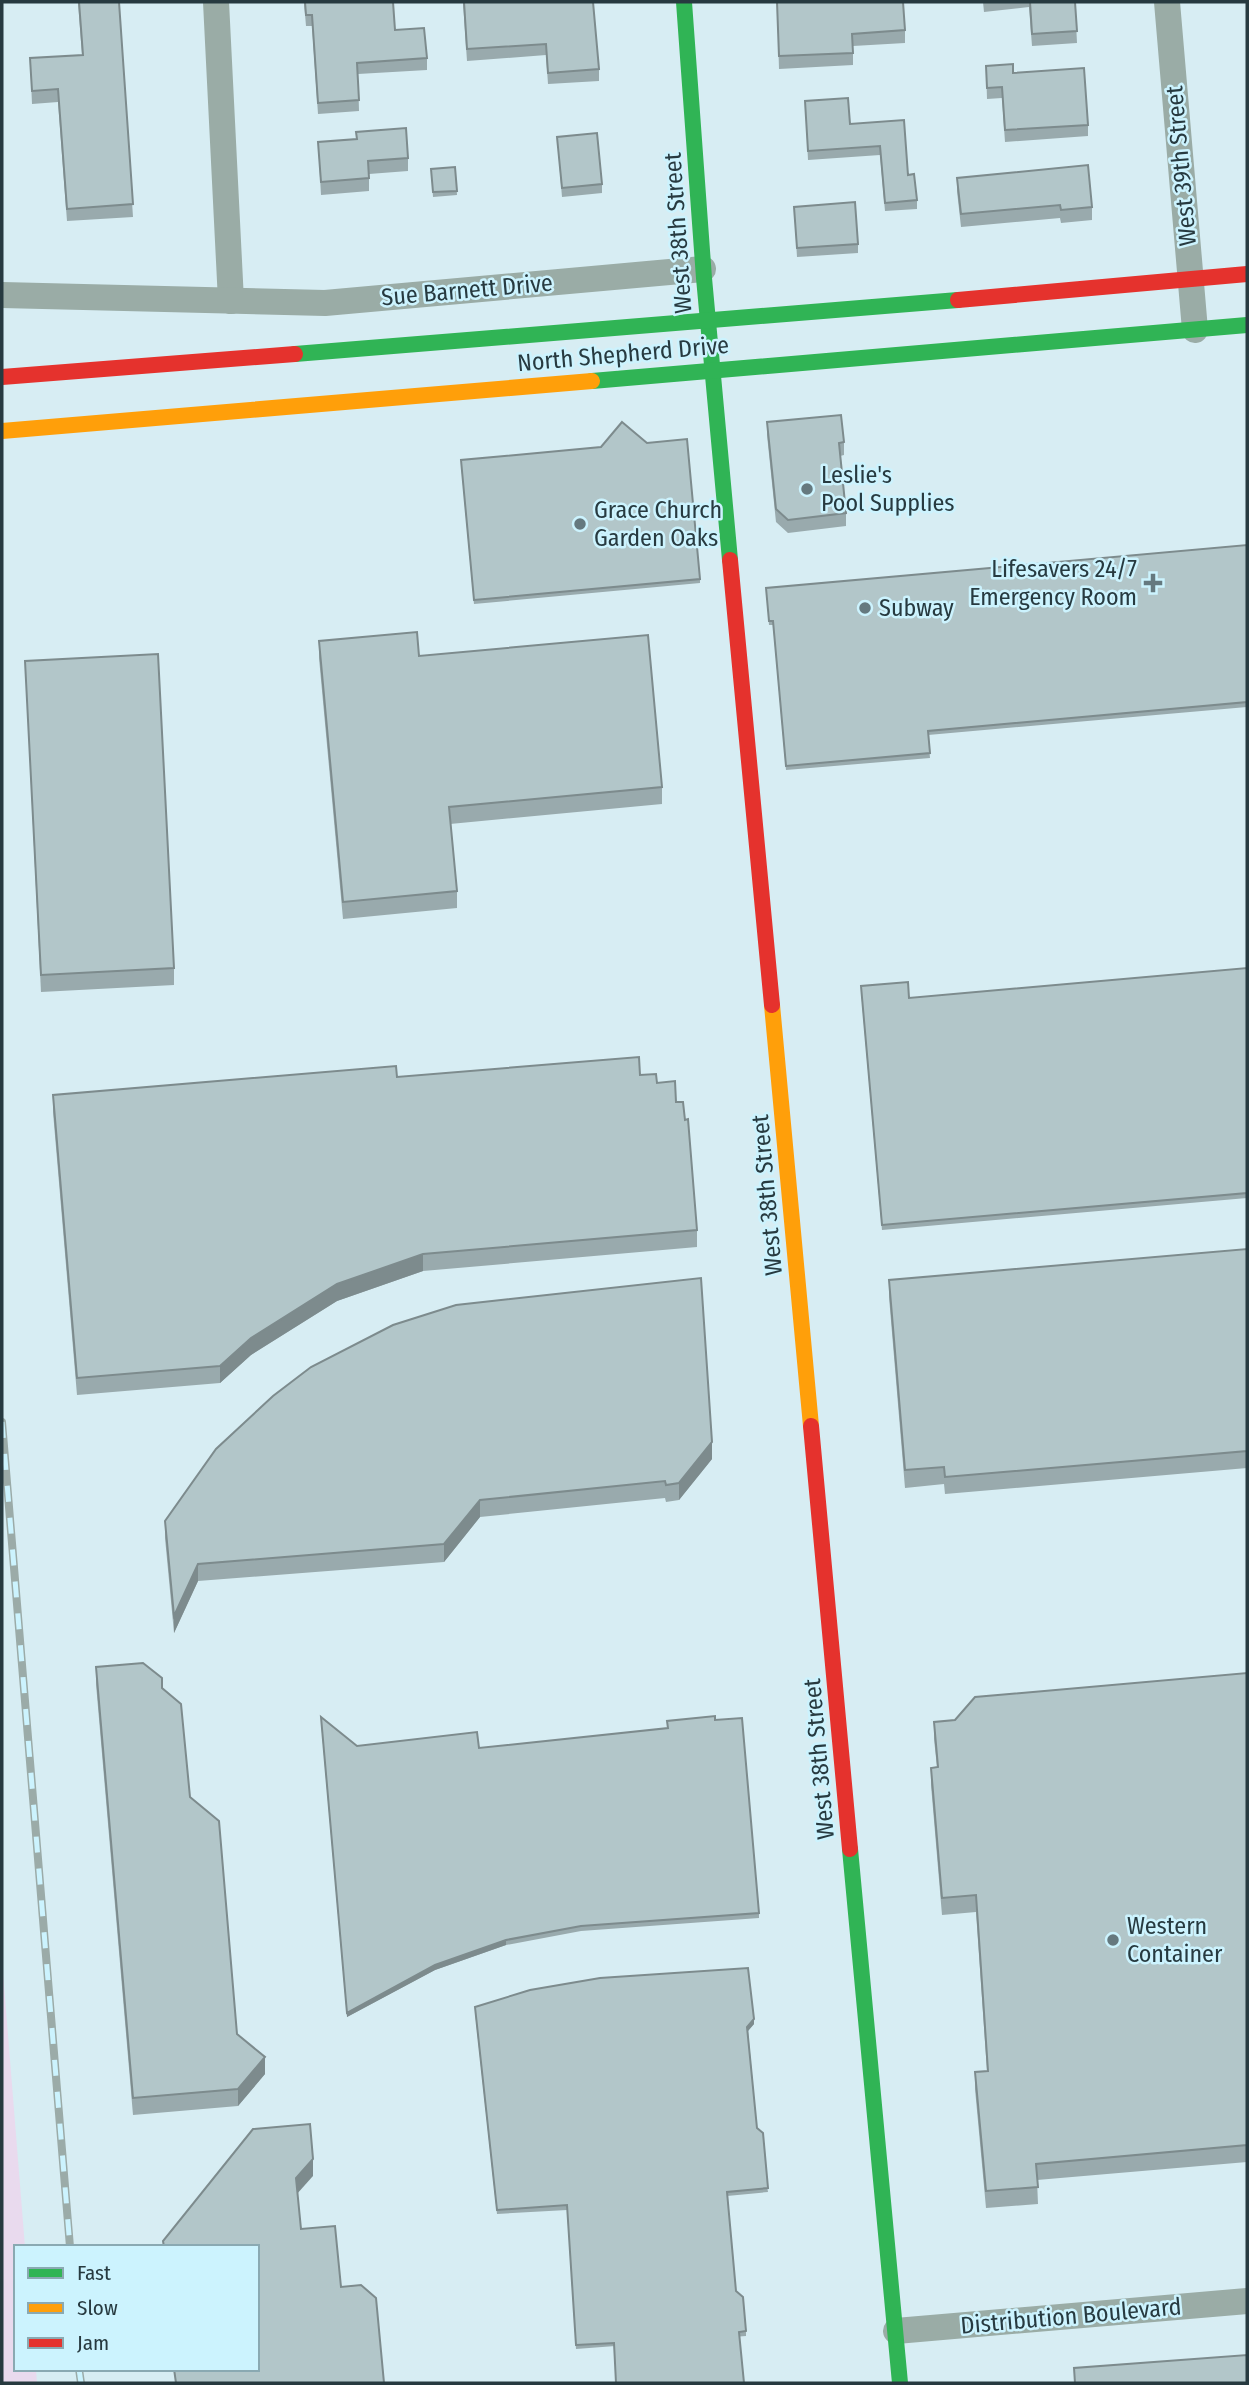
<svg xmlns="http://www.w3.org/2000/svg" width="1249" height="2385" font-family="'Fira Sans Condensed',sans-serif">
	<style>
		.green { fill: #e9daee }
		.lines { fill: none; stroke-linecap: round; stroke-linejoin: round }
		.street { stroke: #9aaca6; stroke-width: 26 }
		.fast { stroke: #30b455; stroke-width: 16 }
		.slow { stroke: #ff9f0a; stroke-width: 16 }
		.jam { stroke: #e5322d; stroke-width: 16 }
		.rail-casing { stroke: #9baba8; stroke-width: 8 }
		.rail { stroke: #ccf3fe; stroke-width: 5; stroke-dasharray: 16; stroke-linecap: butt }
		.wall { fill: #99aaad }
		.shaded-wall { fill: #7d8b8d }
		.building { fill: #b2c6c9; stroke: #7d8b8d; stroke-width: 2 }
		.poi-dot { fill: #65797f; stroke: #ccf3fe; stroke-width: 2.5 }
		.labels { text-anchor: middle; stroke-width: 5; stroke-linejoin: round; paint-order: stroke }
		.street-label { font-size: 24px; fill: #273a40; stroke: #ccf3fe }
		.poi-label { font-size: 24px; fill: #273a40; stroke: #ccf3fe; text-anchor: start }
	</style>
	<rect width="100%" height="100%" fill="#d7edf3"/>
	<path class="green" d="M 2,1960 L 25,2247 L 16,2247 L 16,2369 L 36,2369 L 37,2383 L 2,2383 Z"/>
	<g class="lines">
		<g class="street">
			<path d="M 216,2 L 231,301"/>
			<path d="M 1167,2 L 1195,330"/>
			<path d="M 2,295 L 325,303 L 703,269"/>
			<path d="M 896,2331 L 1247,2301"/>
		</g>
		<g class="fast">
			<path d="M 684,2 L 704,278 L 730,560"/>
			<path d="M 295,354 L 958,300"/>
			<path d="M 592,381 L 1247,325"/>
			<path d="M 850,1849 L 900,2383"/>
		</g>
		<g class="slow">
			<path d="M 2,431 L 592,381"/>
			<path d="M 772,1005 L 811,1426"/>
		</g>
		<g class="jam">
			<path d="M 958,300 L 1247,274"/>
			<path d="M 2,377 L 295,354"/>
			<path d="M 730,560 L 772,1005"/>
			<path d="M 811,1426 L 850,1849"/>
		</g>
		<defs>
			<g id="rail">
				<path d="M 2,1422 L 70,2247"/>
				<path d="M 79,2369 L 81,2383"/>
			</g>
		</defs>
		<use href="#rail" class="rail-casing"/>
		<use href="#rail" class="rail"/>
	</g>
	<g class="wall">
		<path d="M 78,2 L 119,2 L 133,217 L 67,221 L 58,102 L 32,104 L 30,58 L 82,55 Z"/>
		<path d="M 304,2 L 395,30 L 427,58 L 427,70 L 358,74 L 359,111 L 318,114 L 312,26 L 306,26 Z"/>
		<path d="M 463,2 L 593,2 L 599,69 L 599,81 L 548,84 L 546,55 L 467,61 Z"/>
		<path d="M 777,2 L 905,30 L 905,43 L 853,46 L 853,65 L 779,69 Z"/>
		<path d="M 983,2 L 1075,2 L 1077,43 L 1032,46 L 1029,7 L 984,12 Z"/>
		<path d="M 986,66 L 1088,125 L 1088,136 L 1005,142 L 1002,98 L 987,99 Z"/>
		<path d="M 805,101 L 850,124 L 904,120 L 908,175 L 917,200 L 917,209 L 885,211 L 880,155 L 808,160 Z"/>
		<path d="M 557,137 L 602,184 L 602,193 L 562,197 Z"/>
		<path d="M 356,139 L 408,158 L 408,171 L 369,174 L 369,191 L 321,195 L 318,142 Z"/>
		<path d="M 455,167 L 457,195 L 433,197 L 431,169 Z"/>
		<path d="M 957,178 L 1092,207 L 1092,220 L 1061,223 L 1060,218 L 961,227 L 957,191 Z"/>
		<path d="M 794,207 L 858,244 L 858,253 L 797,257 Z"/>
		<path d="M 767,422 L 844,442 L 844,455 L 840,456 L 846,513 L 846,526 L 788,533 L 776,522 L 767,435 Z"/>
		<path d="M 461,464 L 700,579 L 700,583 L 474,604 Z"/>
		<path d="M 1247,545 L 1247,707 L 928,735 L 930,758 L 786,770 L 773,625 L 769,625 L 766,588 Z"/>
		<path d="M 319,641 L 419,656 L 662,787 L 662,804 L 450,824 L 457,891 L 457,908 L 343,919 L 319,658 Z"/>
		<path d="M 25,661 L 174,968 L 174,985 L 41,992 Z"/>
		<path d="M 1247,968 L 1247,1198 L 882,1230 L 861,991 L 909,998 Z"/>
		<path d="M 640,1075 L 657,1083 L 676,1102 L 685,1120 L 697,1230 L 697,1247 L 423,1271 L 337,1301 L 251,1355 L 220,1383 L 77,1395 L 53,1112 L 53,1095 L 397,1077 Z"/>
		<path d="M 1247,1249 L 1247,1468 L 945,1494 L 944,1484 L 905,1488 L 889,1297 L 889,1280 Z"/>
		<path d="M 712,1459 L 679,1500 L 666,1502 L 665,1498 L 480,1517 L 444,1562 L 198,1581 L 174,1633 L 165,1538 L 165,1521 Z"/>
		<path d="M 96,1667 L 162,1688 L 190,1797 L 237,2034 L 265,2074 L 238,2106 L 133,2115 L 96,1684 Z"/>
		<path d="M 1247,1673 L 1247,2162 L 1037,2180 L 1038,2204 L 986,2208 L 975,2089 L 975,2072 L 987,2071 L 976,1912 L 942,1915 L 931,1785 L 931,1768 L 937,1767 L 934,1739 L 934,1722 L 955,1720 Z"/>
		<path d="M 715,1720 L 759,1913 L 759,1918 L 581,1931 L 506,1945 L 435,1970 L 347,2017 L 321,1722 L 357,1746 L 479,1748 L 668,1728 Z"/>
		<path d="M 475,2012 L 754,2024 L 748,2031 L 757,2128 L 768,2192 L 727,2196 L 736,2291 L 746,2331 L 746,2336 L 576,2349 L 567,2210 L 497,2214 Z"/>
	</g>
	<g class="shaded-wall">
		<path d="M 423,1254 L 423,1271 L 337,1301 L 251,1355 L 220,1383 L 220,1366 L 251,1338 L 337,1284 Z"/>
		<path d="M 712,1442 L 712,1459 L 679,1500 L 679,1483 Z"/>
		<path d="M 480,1500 L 480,1517 L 444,1562 L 444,1544 Z"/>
		<path d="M 198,1564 L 198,1581 L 174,1633 L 174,1616 Z"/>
		<path d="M 506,1940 L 506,1945 L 435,1970 L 347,2017 L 347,2013 L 435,1965 Z"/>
		<path d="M 754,2019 L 754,2024 L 747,2032 L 747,2027 Z"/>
		<path d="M 265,2057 L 265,2074 L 238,2106 L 238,2089 Z"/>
		<path d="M 313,2159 L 313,2176 L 296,2195 L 296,2178 Z"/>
	</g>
	<g class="building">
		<path d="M 79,2 L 119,2 L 133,204 L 67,209 L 58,89 L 32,91 L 30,58 L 83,55 Z"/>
		<path d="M 305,2 L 393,2 L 395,30 L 424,28 L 427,58 L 357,63 L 359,100 L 318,103 L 312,15 L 306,15 Z"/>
		<path d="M 464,2 L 593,2 L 599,69 L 548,73 L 546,44 L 467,49 Z"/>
		<path d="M 777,2 L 903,2 L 905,30 L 852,34 L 853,53 L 779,56 Z"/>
		<path d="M 1030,2 L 1075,2 L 1077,31 L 1032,34 Z"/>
		<path d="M 1013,64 L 1013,73 L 1084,68 L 1088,125 L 1005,130 L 1002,87 L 987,88 L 986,66 Z"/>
		<path d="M 848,98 L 850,124 L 904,120 L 908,175 L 914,174 L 917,200 L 885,203 L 880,146 L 808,151 L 805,101 Z"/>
		<path d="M 406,128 L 408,158 L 368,161 L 369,178 L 321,182 L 318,142 L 357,139 L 356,132 Z"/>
		<path d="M 597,133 L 602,184 L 562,188 L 557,137 Z"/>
		<path d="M 1088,165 L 1092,207 L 1061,210 L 1060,205 L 961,214 L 957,178 Z"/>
		<path d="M 455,167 L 457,191 L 433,192 L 431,169 Z"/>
		<path d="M 855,202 L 858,244 L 797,248 L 794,207 Z"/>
		<path d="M 841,415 L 844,442 L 839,443 L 846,513 L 788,520 L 776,509 L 767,422 Z"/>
		<path d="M 622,422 L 647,443 L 687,439 L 700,579 L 474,600 L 461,460 L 601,447 Z"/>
		<path d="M 1247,545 L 1247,702 L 928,731 L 930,753 L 786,766 L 773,621 L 769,621 L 766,588 Z"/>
		<path d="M 417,632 L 419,656 L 648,635 L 662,787 L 449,807 L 457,891 L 343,902 L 319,641 Z"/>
		<path d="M 158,654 L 174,968 L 41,975 L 25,661 Z"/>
		<path d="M 1247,968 L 1247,1193 L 882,1225 L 861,986 L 908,982 L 909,998 Z"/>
		<path d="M 639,1057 L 640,1075 L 656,1074 L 657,1083 L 675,1081 L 676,1102 L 683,1102 L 685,1120 L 688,1119 L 697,1230 L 423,1254 L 337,1284 L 251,1338 L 220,1366 L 77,1378 L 53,1095 L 396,1066 L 397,1077 Z"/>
		<path d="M 1247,1249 L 1247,1451 L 945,1477 L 944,1467 L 905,1470 L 889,1280 Z"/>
		<path d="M 701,1278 L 712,1442 L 679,1483 L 666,1485 L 665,1481 L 480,1500 L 444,1544 L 198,1564 L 174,1616 L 165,1521 L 216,1449 L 273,1396 L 311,1367 L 393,1325 L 456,1305 Z"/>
		<path d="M 143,1663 L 162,1678 L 162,1688 L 181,1704 L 190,1797 L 219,1821 L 237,2034 L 265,2057 L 238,2089 L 133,2098 L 96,1667 Z"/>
		<path d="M 1247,1673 L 1247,2145 L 1036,2164 L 1038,2187 L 986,2191 L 975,2072 L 988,2071 L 976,1895 L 942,1898 L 931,1768 L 938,1767 L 934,1722 L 955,1720 L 975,1697 Z"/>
		<path d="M 715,1716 L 715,1720 L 742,1718 L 759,1913 L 581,1926 L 506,1940 L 435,1965 L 347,2013 L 321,1717 L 357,1746 L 477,1732 L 479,1748 L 668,1728 L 667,1721 Z"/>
		<path d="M 748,1968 L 754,2019 L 747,2027 L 757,2128 L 763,2133 L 768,2188 L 727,2192 L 736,2291 L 743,2297 L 746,2331 L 739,2332 L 744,2383 L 616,2383 L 614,2343 L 576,2345 L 567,2205 L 497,2210 L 475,2007 L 530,1990 L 600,1978 Z"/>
		<path d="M 310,2124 L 313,2159 L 296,2178 L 301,2229 L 335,2226 L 341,2287 L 361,2285 L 376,2298 L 384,2383 L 176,2383 L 174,2369 L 257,2369 L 257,2247 L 164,2247 L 163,2241 L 253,2129 Z"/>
		<path d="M 1247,2355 L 1247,2383 L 1075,2383 L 1074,2368 Z"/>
	</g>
	<g class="poi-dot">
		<circle cx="807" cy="489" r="7"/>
		<circle cx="580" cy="524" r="7"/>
		<path d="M1149.5 572.5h7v7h7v7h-7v7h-7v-7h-7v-7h7z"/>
		<circle cx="865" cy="608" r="7"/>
		<circle cx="1113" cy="1940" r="7"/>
	</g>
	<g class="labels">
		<g class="street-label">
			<text transform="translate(1181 166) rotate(-95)" y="8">West 39th Street</text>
			<text transform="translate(678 233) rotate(-94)" y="8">West 38th Street</text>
			<text transform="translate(467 290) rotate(-5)" y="8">Sue Barnett Drive</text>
			<text transform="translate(623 354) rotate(-5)" y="8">North Shepherd Drive</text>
			<text transform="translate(767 1195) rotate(-95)" y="8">West 38th Street</text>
			<text transform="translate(819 1759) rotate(-95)" y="8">West 38th Street</text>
			<text transform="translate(1071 2316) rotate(-5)" y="8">Distribution Boulevard</text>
		</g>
		<g class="poi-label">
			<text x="821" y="483">Leslie's<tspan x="821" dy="28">Pool Supplies</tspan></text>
			<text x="594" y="518">Grace Church<tspan x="594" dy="28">Garden Oaks</tspan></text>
			<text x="1137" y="577" text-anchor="end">Lifesavers 24/7<tspan x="1137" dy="28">Emergency Room</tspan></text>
			<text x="879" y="616">Subway</text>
			<text x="1127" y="1934">Western<tspan x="1127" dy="28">Container</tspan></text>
		</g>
	</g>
	<rect width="1249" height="2385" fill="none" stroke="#273a40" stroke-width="7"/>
	<rect x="14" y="2245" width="245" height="126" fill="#ccf3fe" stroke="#8aa9b2" stroke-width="2"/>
	<rect x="28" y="2268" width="35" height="10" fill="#30b455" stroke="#8aa9b2" stroke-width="2"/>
	<text x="77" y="2280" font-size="21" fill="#273a40">Fast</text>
	<rect x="28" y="2303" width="35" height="10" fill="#ff9f0a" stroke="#8aa9b2" stroke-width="2"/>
	<text x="77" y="2315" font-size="21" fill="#273a40">Slow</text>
	<rect x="28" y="2338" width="35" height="10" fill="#e5322d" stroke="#8aa9b2" stroke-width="2"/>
	<text x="77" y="2350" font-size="21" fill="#273a40">Jam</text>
</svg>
